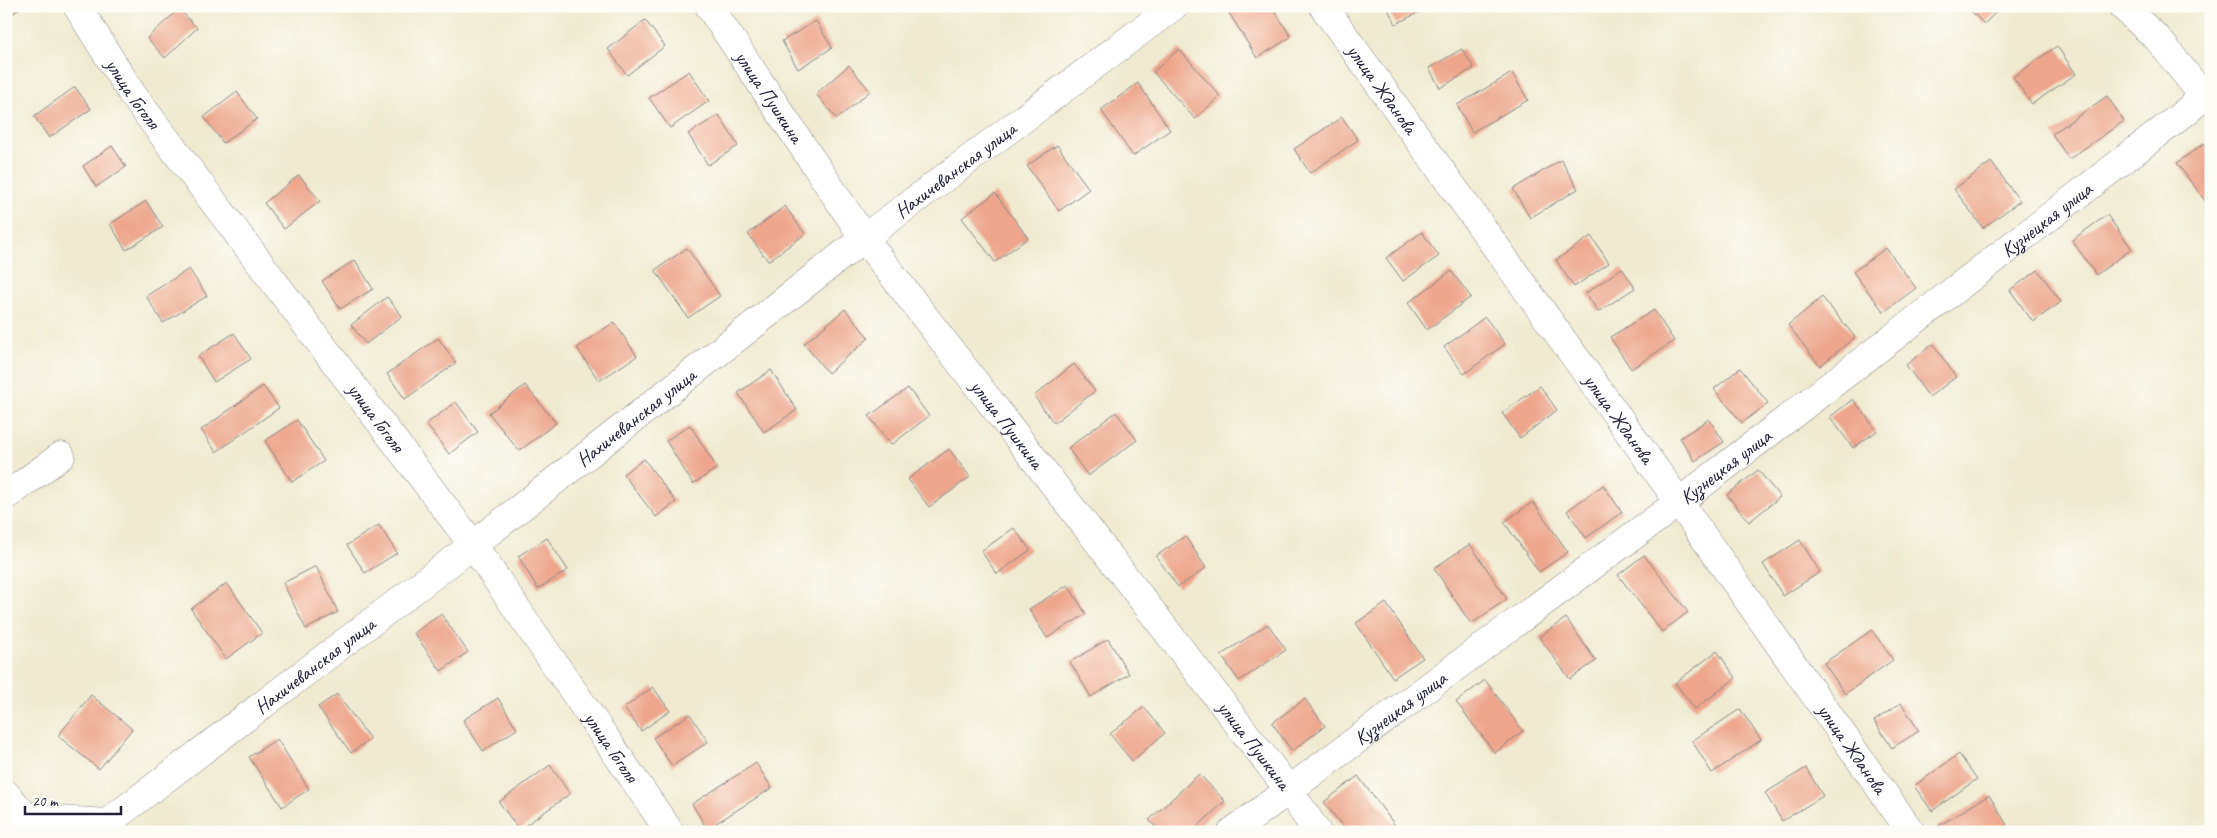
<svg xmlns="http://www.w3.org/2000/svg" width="2217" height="838" font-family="Caveat,sans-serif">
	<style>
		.building { fill: #eda68b }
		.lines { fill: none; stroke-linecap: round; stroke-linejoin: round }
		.minor-casing { stroke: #888686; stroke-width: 29 }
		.minor { stroke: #fff; stroke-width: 28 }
		.labels { text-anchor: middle; stroke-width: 4.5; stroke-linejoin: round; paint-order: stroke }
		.street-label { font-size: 20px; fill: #22223b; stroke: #fdfcf7 }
	</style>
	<rect width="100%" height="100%" fill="#fdfcf7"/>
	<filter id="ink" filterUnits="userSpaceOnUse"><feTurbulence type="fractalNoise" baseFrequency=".02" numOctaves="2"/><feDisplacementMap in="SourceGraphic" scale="10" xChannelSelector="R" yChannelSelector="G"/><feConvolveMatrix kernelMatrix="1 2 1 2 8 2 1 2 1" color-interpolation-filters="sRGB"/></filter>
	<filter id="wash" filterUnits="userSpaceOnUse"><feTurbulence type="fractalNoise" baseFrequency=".0096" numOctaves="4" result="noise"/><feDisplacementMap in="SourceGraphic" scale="20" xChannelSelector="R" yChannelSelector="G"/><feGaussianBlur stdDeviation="1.12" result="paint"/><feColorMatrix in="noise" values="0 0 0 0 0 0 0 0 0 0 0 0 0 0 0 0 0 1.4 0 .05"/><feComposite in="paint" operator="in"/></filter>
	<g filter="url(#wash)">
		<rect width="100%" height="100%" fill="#efead1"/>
		<g id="blocks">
			<g class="building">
				<path d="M 6,6 L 17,6 L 19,9 L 6,19 Z"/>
				<path d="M 1229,6 L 1272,6 L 1291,37 L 1257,58 L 1226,8 Z"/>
				<path d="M 1386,6 L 1423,6 L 1425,9 L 1396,24 Z"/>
				<path d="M 1966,6 L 2002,6 L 1984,24 Z"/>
				<path d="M 179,9 L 197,28 L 165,58 L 147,38 Z"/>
				<path d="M 645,20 L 665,46 L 627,75 L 608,49 Z"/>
				<path d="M 816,21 L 832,48 L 798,69 L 782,41 Z"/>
				<path d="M 2057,46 L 2076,74 L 2032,104 L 2013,77 Z"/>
				<path d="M 1179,49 L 1220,96 L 1195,119 L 1153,72 Z"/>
				<path d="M 1462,49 L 1474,68 L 1440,88 L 1429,68 Z"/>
				<path d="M 849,65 L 870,91 L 837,119 L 816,94 Z"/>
				<path d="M 689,71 L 709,101 L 670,128 L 649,98 Z"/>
				<path d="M 1512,73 L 1528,100 L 1472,132 L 1457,105 Z"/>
				<path d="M 1138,83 L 1170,130 L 1133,156 L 1101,110 Z"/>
				<path d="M 75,87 L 91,109 L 49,138 L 34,116 Z"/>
				<path d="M 237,92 L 257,119 L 223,143 L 204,117 Z"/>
				<path d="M 2107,96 L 2124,121 L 2069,159 L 2052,134 Z"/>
				<path d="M 719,115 L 738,146 L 708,165 L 688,134 Z"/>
				<path d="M 1342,117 L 1358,140 L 1310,173 L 1294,149 Z"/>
				<path d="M 2204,143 L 2211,151 L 2211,209 L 2177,163 Z"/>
				<path d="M 1057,145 L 1089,189 L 1059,211 L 1027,166 Z"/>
				<path d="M 112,146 L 126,167 L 96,187 L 83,166 Z"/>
				<path d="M 1561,160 L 1578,189 L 1530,218 L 1513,189 Z"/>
				<path d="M 1991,162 L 2020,201 L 1983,228 L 1954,189 Z"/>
				<path d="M 299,175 L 320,201 L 284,229 L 264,203 Z"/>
				<path d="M 995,193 L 1028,238 L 995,262 L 962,218 Z"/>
				<path d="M 146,201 L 163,227 L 126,250 L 110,224 Z"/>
				<path d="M 785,206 L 805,234 L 768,261 L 748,234 Z"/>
				<path d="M 2107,215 L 2132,249 L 2096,275 L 2072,240 Z"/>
				<path d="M 1422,232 L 1439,256 L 1403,281 L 1386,258 Z"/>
				<path d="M 1591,236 L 1609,263 L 1574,287 L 1556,260 Z"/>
				<path d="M 687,248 L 720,296 L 688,318 L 655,270 Z"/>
				<path d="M 1886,248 L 1916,288 L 1884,312 L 1853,272 Z"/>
				<path d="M 355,260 L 373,289 L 340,309 L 322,281 Z"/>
				<path d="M 1622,268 L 1635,288 L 1598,312 L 1586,293 Z"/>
				<path d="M 189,269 L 207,296 L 163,323 L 146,296 Z"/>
				<path d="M 2038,270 L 2061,302 L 2033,322 L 2010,290 Z"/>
				<path d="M 1451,271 L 1471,297 L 1427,330 L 1408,303 Z"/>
				<path d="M 387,297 L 402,316 L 366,344 L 351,325 Z"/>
				<path d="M 1822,297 L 1855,337 L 1820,366 L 1788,325 Z"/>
				<path d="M 845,309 L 869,338 L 828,373 L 804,344 Z"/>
				<path d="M 1654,310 L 1674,341 L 1631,369 L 1610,337 Z"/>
				<path d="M 1485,317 L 1505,344 L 1464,374 L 1444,347 Z"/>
				<path d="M 614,322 L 637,356 L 599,381 L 577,348 Z"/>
				<path d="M 234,333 L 251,359 L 214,382 L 198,356 Z"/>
				<path d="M 438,338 L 456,363 L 405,399 L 387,374 Z"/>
				<path d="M 1933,344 L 1956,377 L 1929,397 L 1906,365 Z"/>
				<path d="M 1074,364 L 1095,391 L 1054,423 L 1034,396 Z"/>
				<path d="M 1740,368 L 1768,403 L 1742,423 L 1714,389 Z"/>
				<path d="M 771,370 L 797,410 L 764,432 L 738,393 Z"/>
				<path d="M 525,385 L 556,423 L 519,451 L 489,413 Z"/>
				<path d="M 263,386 L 279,408 L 216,452 L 201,430 Z"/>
				<path d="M 1540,386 L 1557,410 L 1520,438 L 1502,413 Z"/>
				<path d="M 908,388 L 929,416 L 891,445 L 869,416 Z"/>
				<path d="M 1853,399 L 1877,431 L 1853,448 L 1830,417 Z"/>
				<path d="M 456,402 L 478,432 L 449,454 L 426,424 Z"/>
				<path d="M 1116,412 L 1137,440 L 1088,476 L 1068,448 Z"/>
				<path d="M 1709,419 L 1724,442 L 1695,461 L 1680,438 Z"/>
				<path d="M 297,420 L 324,461 L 292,482 L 265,441 Z"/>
				<path d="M 690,425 L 717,468 L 693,484 L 666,441 Z"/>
				<path d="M 949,449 L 970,477 L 929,507 L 908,479 Z"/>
				<path d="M 644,459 L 676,502 L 656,517 L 623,474 Z"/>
				<path d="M 1758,470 L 1780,497 L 1749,522 L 1727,495 Z"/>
				<path d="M 1603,485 L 1622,512 L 1586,538 L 1567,511 Z"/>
				<path d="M 1533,502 L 1568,552 L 1539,572 L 1504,522 Z"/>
				<path d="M 379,525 L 397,553 L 365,573 L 347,545 Z"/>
				<path d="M 1014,528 L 1030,550 L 997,574 L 981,551 Z"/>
				<path d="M 1185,536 L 1206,568 L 1178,587 L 1156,556 Z"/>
				<path d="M 547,538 L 568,570 L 538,589 L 518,556 Z"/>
				<path d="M 1800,540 L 1820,572 L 1783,596 L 1763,564 Z"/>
				<path d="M 1470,544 L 1507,599 L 1471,624 L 1434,568 Z"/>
				<path d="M 1644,555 L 1688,612 L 1662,632 L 1618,575 Z"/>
				<path d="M 316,566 L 338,612 L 306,629 L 283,583 Z"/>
				<path d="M 227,583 L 262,633 L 226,659 L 191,609 Z"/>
				<path d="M 1068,585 L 1086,614 L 1047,638 L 1029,609 Z"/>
				<path d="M 1386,603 L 1423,658 L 1393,678 L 1356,623 Z"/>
				<path d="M 441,614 L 468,652 L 441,671 L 414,633 Z"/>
				<path d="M 1566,618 L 1596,661 L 1570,679 L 1539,637 Z"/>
				<path d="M 1268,624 L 1286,650 L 1239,681 L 1221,655 Z"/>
				<path d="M 1872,630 L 1893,660 L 1845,694 L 1824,663 Z"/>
				<path d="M 1108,639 L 1129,674 L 1091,697 L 1070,662 Z"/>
				<path d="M 1717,651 L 1736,678 L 1695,709 L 1675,683 Z"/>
				<path d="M 1485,680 L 1523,731 L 1495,753 L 1456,702 Z"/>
				<path d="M 653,687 L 670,711 L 641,731 L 624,708 Z"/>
				<path d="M 337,694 L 370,739 L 351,753 L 318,707 Z"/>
				<path d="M 91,695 L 132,729 L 99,769 L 58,736 Z"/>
				<path d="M 498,698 L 517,729 L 483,751 L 463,720 Z"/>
				<path d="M 1305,699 L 1325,726 L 1292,751 L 1272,723 Z"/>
				<path d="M 1901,703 L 1919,731 L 1892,748 L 1874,721 Z"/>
				<path d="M 1144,707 L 1165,733 L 1132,761 L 1110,734 Z"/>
				<path d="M 1740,709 L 1761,740 L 1712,773 L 1692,741 Z"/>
				<path d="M 690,714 L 708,742 L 672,766 L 653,738 Z"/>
				<path d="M 277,739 L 309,789 L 282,807 L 249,757 Z"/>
				<path d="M 1959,754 L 1977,779 L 1932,811 L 1914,786 Z"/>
				<path d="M 756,763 L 772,788 L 707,829 L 692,804 Z"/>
				<path d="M 550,765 L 570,794 L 519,830 L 499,802 Z"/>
				<path d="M 1806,768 L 1823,796 L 1782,821 L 1765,793 Z"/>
				<path d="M 1199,774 L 1225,801 L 1192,832 L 1160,832 L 1149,820 Z"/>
				<path d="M 1358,776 L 1400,832 L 1347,832 L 1324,802 Z"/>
				<path d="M 1989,795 L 2007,825 L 1996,832 L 1939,832 L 1937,827 Z"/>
			</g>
		</g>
	</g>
	<g filter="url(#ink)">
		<use href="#blocks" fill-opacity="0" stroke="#888686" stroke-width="1"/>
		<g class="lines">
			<defs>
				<g id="minor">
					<path id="s1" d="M 77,6 L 132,94 L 473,545 L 670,832"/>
					<path id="s2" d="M 709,6 L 864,238 L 1289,790 L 1317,832"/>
					<path id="s3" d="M 1323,6 L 1679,502 L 1911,832"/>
					<path d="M 2122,6 L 2158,39 L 2204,97"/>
					<path d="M 6,496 L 61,456"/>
					<path d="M 6,794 L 27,818 L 107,823"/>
					<path id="s4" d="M 114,832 L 107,823 L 473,545 L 864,238 L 1174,6"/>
					<path id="s5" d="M 1232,832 L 1679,502 L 2178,118 L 2211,91"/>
				</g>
			</defs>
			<use href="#minor" class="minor-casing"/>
			<use href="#minor" class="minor"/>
		</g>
	</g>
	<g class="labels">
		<g class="street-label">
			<text dy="7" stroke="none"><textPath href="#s3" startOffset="102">улица Жданова</textPath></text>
			<text dy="7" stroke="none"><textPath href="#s1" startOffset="104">улица Гоголя</textPath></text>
			<text dy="7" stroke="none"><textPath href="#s2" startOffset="109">улица Пушкина</textPath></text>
			<text dy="7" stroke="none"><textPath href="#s4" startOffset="1082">Нахичеванская улица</textPath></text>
			<text dy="7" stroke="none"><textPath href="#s5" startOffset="1019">Кузнецкая улица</textPath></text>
			<text dy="7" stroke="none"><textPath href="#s1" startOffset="509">улица Гоголя</textPath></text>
			<text dy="7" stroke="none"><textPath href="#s4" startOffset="678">Нахичеванская улица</textPath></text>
			<text dy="7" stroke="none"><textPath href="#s3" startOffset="508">улица Жданова</textPath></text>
			<text dy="7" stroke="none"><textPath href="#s2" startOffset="514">улица Пушкина</textPath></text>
			<text dy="7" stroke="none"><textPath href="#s5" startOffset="614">Кузнецкая улица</textPath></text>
			<text dy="7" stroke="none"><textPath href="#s4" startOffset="272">Нахичеванская улица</textPath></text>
			<text dy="7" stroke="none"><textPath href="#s5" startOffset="209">Кузнецкая улица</textPath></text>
			<text dy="7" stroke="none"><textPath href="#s2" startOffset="919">улица Пушкина</textPath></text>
			<text dy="7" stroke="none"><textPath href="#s1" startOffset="914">улица Гоголя</textPath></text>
			<text dy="7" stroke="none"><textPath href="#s3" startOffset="912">улица Жданова</textPath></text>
		</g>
	</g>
	<rect width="2217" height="838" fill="none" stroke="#fdfcf7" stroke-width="25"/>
	<path d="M25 806v8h96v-8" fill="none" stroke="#22223b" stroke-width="2.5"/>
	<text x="32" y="806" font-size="15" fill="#22223b" stroke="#fdfcf7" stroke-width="4" paint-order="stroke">20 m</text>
</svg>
